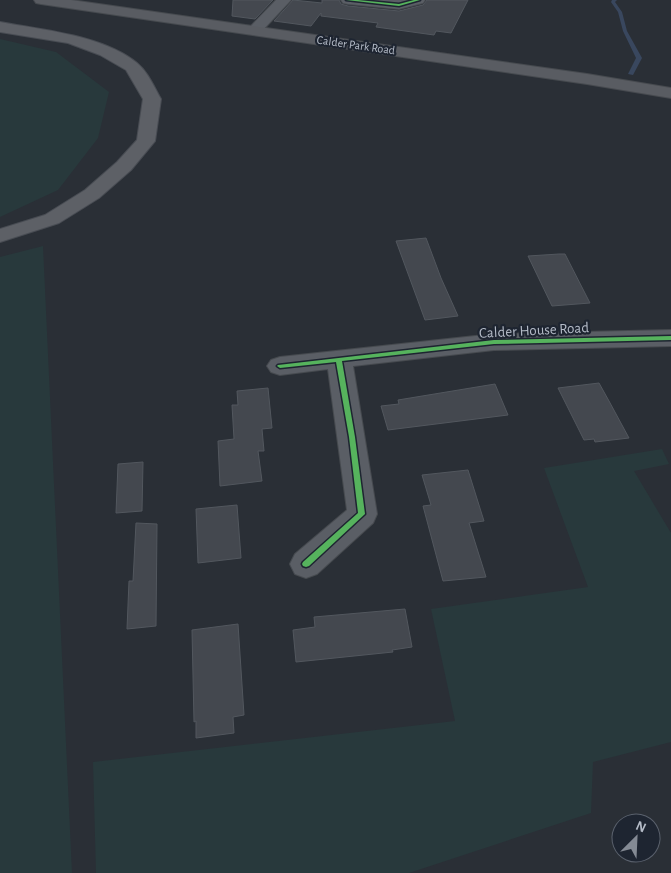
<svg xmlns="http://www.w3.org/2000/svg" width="671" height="873" font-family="'Alegreya Sans',sans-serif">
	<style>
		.green { fill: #28393c }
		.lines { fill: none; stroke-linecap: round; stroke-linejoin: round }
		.stream { fill: #39475e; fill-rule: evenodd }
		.building { fill: #44484f; stroke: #52575e }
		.minor-casing { stroke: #464a4f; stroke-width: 2 }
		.secondary-casing { stroke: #464a4f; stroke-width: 2 }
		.primary-casing { stroke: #484c53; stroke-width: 2 }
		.minor { fill: #5a5e65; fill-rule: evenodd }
		.secondary { fill: #595c62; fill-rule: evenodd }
		.primary { fill: #5d6066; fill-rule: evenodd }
		.cycleway-casing { stroke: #1e2531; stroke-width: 3 }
		.cycleway { fill: #56b35d; fill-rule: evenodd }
		.labels { text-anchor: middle; stroke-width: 4.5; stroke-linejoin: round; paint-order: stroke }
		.far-street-label { font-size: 12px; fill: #b4bbc7; stroke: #1e2531 }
		.street-label { font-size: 15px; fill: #b4bbc7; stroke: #1e2531 }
	</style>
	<rect width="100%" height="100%" fill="#2a2f36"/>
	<g class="green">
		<path d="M 0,39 L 56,52 L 109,92 L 98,138 L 58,190 L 0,217 Z"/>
		<path d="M 43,246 L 72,873 L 0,873 L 0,257 Z"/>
		<path d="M 662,449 L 669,464 L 634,471 L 671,533 L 671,742 L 593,762 L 591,813 L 409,873 L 96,873 L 93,762 L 455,721 L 431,609 L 588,587 L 544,468 Z"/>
	</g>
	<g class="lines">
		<path class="stream" d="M 612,0 L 617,0 L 615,2 L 622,12 L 627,31 L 642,58 L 633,75 L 628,74 L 636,58 L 623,31 L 618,12 L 611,2 Z"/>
	</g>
	<g class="building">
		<path d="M 233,0 L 273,0 L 255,19 L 232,16 Z"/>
		<path d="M 293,0 L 322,3 L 322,0 L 339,0 L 341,4 L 348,6 L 399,11 L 423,5 L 427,0 L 468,0 L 451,33 L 436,31 L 434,35 L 376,27 L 378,23 L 321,16 L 321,13 L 311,26 L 274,21 Z"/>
		<path d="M 426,238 L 441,278 L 458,316 L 425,320 L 396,241 Z"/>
		<path d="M 559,254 L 565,254 L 590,303 L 552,306 L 528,256 Z"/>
		<path d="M 599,383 L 609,401 L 629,438 L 595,442 L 594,439 L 584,440 L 558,388 Z"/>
		<path d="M 495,384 L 508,415 L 388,430 L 381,406 L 399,404 L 398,400 Z"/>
		<path d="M 268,388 L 272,428 L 262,429 L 264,451 L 258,451 L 262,481 L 220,486 L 218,441 L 234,439 L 232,405 L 238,405 L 237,391 Z"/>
		<path d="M 143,462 L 142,511 L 116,513 L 118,464 Z"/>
		<path d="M 468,470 L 484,521 L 469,523 L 486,577 L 443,581 L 423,506 L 431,505 L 422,475 Z"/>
		<path d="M 237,505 L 241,558 L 198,563 L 196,509 Z"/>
		<path d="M 136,523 L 157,524 L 156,626 L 127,629 L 129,581 L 133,581 Z"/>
		<path d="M 405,609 L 412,647 L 392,650 L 393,652 L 296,662 L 293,630 L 315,627 L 314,617 Z"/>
		<path d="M 238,624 L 244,715 L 233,717 L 234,733 L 196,738 L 196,721 L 194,722 L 192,630 Z"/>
	</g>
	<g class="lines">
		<defs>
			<g id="minor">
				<path d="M 276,0 L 291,0 L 260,33 L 250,33 L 247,30 L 250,27 Z"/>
				<path d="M 341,0 L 425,0 L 423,3 L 399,9 L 348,4 L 343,3 Z"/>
				<path d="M 671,330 L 671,346 L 494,350 L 353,366 L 377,514 L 373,523 L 317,574 L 306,578 L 295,574 L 290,564 L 295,554 L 347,510 L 328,369 L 280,375 L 271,372 L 267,366 L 271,360 L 280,357 L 494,334 Z"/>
			</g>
			<path id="secondary" d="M 34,0 L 71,0 L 587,74 L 671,88 L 671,98 L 587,84 L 41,4 L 36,3 Z"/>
			<path id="primary" d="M 0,22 C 42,30 103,35 137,63 C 148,72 154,87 161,99 L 155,141 L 131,170 L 99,198 L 59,223 L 0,242 L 0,229 L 45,215 L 85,190 L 117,162 L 137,140 L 143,99 L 126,70 L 100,55 L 68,43 L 0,32 Z"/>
		</defs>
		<use href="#minor" class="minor-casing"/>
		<use href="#secondary" class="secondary-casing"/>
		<use href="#primary" class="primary-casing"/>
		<use href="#minor" class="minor"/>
		<use href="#secondary" class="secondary"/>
		<use href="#primary" class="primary"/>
		<defs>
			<g id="cycleway">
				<path d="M 346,0 L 358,0 L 399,4 L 414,0 L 420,0 L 399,6 Z"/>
				<path d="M 671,336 L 671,340 L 494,344 L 342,361 L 355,437 L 365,514 L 309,566 L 306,567 L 303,566 L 302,564 L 303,562 L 358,513 L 349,437 L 336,362 L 280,368 L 277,366 L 278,365 L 494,340 Z"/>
			</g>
		</defs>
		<use href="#cycleway" class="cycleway-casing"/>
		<use href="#cycleway" class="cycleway"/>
	</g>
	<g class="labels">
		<g class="far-street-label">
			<text transform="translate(356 45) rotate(8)" y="4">Calder Park Road</text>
		</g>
		<g class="street-label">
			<text transform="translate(534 330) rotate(-3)" y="5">Calder House Road</text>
		</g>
	</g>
	<g transform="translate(636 838) rotate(24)"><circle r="24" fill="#1e2531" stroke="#5a616d"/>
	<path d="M0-4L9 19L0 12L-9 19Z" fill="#848a94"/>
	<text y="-8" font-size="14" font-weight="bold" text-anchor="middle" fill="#b4bbc7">N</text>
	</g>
</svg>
